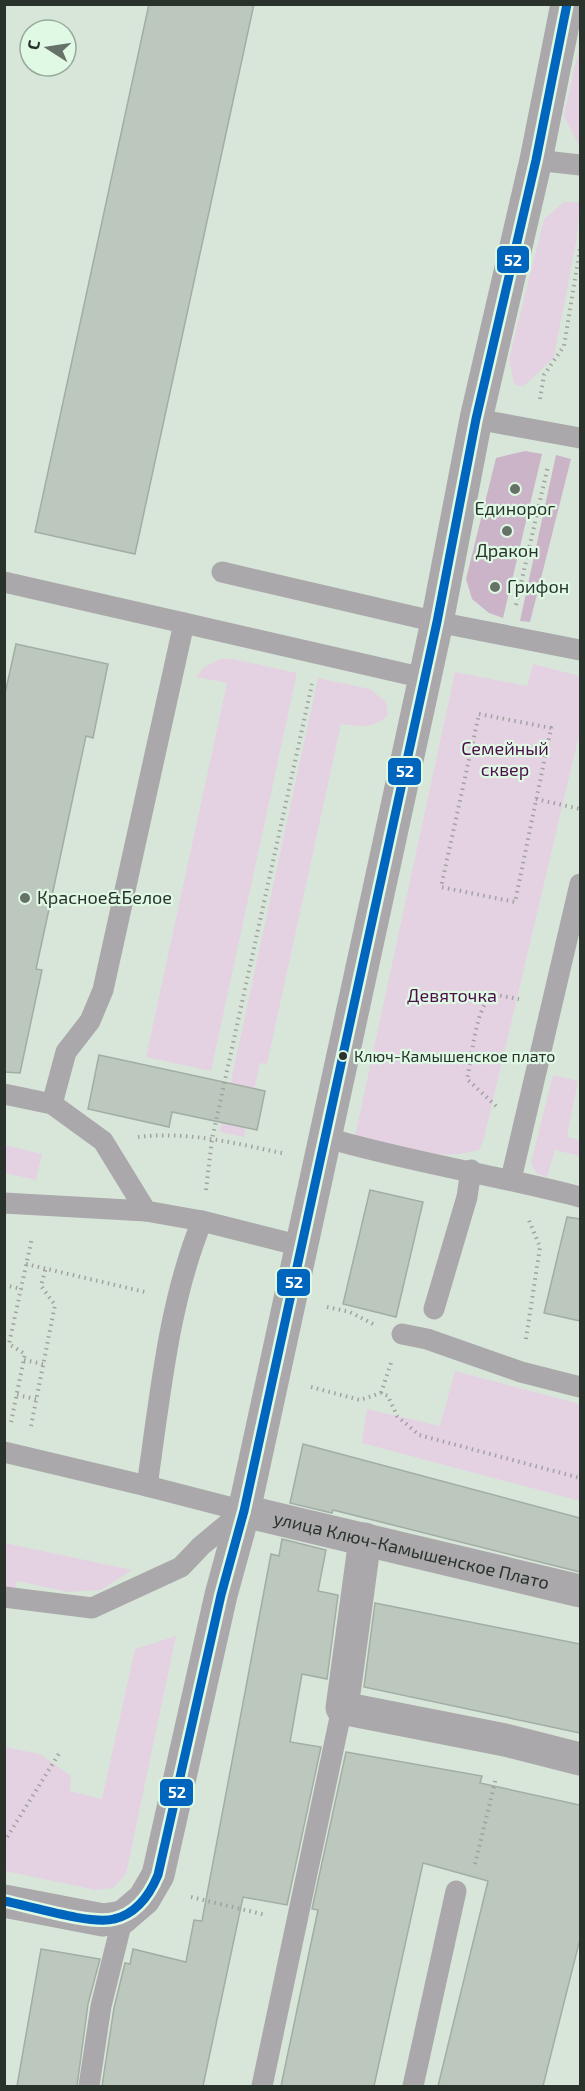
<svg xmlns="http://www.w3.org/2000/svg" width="585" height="2091" font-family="'Exo 2',sans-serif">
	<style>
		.green { fill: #e4d2e2 }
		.forest { fill: #cbb4c8 }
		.building { fill: #bcc7bd; stroke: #a2ada4; stroke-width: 1.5 }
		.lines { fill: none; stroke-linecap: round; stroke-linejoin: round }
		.path { stroke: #a2a2a2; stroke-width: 4; stroke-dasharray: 1.5 4.5; stroke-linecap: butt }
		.service { stroke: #aaa8aa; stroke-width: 21 }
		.minor { stroke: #aaa8aa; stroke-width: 33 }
		.tertiary { stroke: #aaa8aa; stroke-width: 33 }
		.bus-1-casing { stroke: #e0f9e4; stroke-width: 14 }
		.bus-1 { stroke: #0065bd; stroke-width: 9 }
		.poi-dot { fill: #667268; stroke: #e0f9e4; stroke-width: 2 }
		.bus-dot { fill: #29332b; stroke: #e0f9e4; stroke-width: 2 }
		.labels { text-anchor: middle; stroke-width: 4.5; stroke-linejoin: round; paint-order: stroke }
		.bus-label { font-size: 16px; fill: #29332b; stroke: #e0f9e4; text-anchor: start }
		.poi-label { font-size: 18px; fill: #29332b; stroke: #e0f9e4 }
		.park-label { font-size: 18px; fill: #4d0f4a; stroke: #e0f9e4 }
		.street-label { font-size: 18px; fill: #29332b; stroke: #e0f9e4 }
		.line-badge { stroke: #e0f9e4; stroke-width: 2 }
		.badge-label { font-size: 16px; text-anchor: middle; font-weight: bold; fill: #fff }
	</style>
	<rect width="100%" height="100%" fill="#d8e6da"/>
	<g class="green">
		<path d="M 580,44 L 580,141 L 579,146 L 564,116 Z"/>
		<path d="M 564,202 L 580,202 L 577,237 L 554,357 L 523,387 L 514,384 L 509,359 L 544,219 Z"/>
		<path d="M 220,659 L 233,659 L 297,673 L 211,1071 L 146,1057 L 227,683 L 196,677 L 203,668 Z"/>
		<path d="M 533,664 L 580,676 L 580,731 L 484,1138 L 480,1149 C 442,1164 394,1144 355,1136 L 455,672 L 527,686 Z"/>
		<path d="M 318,678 L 370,689 L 386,702 L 388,715 C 373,730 359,726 341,724 L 267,1064 L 260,1063 L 244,1137 L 220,1132 Z"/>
		<path d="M 553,1075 L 578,1081 L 567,1137 L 580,1140 L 580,1156 L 555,1150 L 547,1177 L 536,1173 L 531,1163 Z"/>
		<path d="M 5,1145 L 42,1154 L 36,1180 L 5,1173 Z"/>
		<path d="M 455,1371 L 580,1404 L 580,1501 L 362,1443 L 367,1409 L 440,1426 Z"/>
		<path d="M 5,1543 L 132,1570 L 101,1590 L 68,1592 L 17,1581 L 15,1589 L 5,1587 Z"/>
		<path d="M 176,1636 L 126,1874 L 113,1888 L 96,1890 L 5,1871 L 5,1747 L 40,1754 L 71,1776 L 70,1791 L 102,1799 L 135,1649 Z"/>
	</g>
	<g class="forest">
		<path d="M 525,451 L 542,454 L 503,618 L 489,613 L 472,599 L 466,579 L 496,458 Z"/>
		<path d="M 556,455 L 571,459 L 530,622 L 520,621 Z"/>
	</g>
	<g class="building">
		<path d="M 149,4 L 254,4 L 135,554 L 35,532 Z"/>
		<path d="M 16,644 L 108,664 L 93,738 L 86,736 L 53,891 L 36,969 L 42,970 L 20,1073 L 4,1072 L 4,698 Z"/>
		<path d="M 99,1055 L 265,1091 L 257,1130 L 172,1112 L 169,1127 L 88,1109 Z"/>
		<path d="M 370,1190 L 423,1202 L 396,1317 L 343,1304 Z"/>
		<path d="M 567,1217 L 580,1219 L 580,1321 L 544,1313 Z"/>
		<path d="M 303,1444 L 580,1518 L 580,1572 L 333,1510 L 332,1513 L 290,1503 Z"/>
		<path d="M 282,1539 L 326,1550 L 318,1591 L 338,1595 L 327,1679 L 302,1674 L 290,1742 L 321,1747 L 287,1905 L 243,1897 L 203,2086 L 102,2086 L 114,2008 L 125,1963 L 130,1964 L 133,1949 L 186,1962 L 194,1920 L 202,1921 L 271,1554 L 279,1556 Z"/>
		<path d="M 375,1603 L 580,1644 L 580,1733 L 364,1687 Z"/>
		<path d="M 346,1752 L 482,1776 L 480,1783 L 580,1805 L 580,1939 L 543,2086 L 438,2086 L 488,1881 L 423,1863 L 374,2086 L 281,2086 L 318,1910 L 312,1909 Z"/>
		<path d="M 41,1949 L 100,1959 L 88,2004 L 77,2086 L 17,2086 Z"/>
	</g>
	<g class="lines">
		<g class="path">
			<path d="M 540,399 L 544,375 L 564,346 L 580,249"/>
			<path d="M 516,605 L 548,466"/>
			<path d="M 479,714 L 551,728 L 515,902 L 441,887 Z"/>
			<path d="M 536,799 L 580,809"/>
			<path d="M 496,1106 L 467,1079 C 473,1053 474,1016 491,994 L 519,999"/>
			<path d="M 138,1137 C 187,1131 234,1143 282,1153"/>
			<path d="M 206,1190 L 212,1139 L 312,684"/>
			<path d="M 26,1264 L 145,1292"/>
			<path d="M 4,1285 L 22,1289"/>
			<path d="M 327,1307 L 350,1312 L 373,1324"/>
			<path d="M 526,1339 L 540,1247 L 528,1218"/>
			<path d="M 24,1360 L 43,1364"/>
			<path d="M 311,1387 L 360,1400 L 381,1393 L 388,1396 L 397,1416 L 419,1435 L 580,1478"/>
			<path d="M 381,1393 L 391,1363"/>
			<path d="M 17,1395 L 36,1399"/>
			<path d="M 11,1422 L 25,1354 L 9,1344 L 32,1238"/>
			<path d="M 31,1426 L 55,1305 L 41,1286 L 46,1267"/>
			<path d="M 4,1842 L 60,1752"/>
			<path d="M 475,1864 L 496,1778"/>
			<path d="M 191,1897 L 266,1915"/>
		</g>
		<g class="service">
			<path d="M 536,160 L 580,165"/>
			<path d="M 476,419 L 580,438"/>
			<path d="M 222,572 L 437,622 L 580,650"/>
			<path d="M 4,582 L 184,623"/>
			<path d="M 4,1094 L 52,1104 L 103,1141 L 146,1211 L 202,1221 L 301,1246"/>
			<path d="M 52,1104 L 66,1052 L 90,1021 L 103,990 L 184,623 L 424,678"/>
			<path d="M 324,1137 C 408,1162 496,1175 580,1197"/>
			<path d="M 511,1179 L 580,884"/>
			<path d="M 4,1203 L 146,1211"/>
			<path d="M 202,1221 C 168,1304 160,1398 147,1486 L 244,1511"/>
			<path d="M 434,1309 L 467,1197 L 471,1170"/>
			<path d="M 402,1334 L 427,1339 L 521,1372 L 580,1387"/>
			<path d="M 4,1452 L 147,1486"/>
			<path d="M 4,1597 L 92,1608 L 181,1567 L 201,1546 L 243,1511"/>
			<path d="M 89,2086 L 101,2006 L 123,1917"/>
			<path d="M 262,2086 L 342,1708"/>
			<path d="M 413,2086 L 456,1891"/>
		</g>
		<g class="minor">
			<path id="s1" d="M 244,1511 L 580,1591"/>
			<path d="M 365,1539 L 342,1708 L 505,1740 L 580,1759"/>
			<path d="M 4,1901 L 103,1920 L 123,1917"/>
		</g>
		<path class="tertiary" d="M 123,1917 L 144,1899 L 158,1875 L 221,1595 L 244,1511 L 437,622 L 476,419 L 536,160 L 567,4"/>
		<defs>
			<path id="bus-1" d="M 4,1901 C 30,1906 91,1925 114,1919 C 136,1914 150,1894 158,1875 L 221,1595 L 244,1511 L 437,622 L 476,419 L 536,160 L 567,4"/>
		</defs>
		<use href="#bus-1" class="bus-1-casing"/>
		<use href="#bus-1" class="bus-1"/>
	</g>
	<g class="poi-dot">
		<circle cx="515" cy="489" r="6"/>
		<circle cx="507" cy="531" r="6"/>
		<circle cx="495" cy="587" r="6"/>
		<circle cx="25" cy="898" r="6"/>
	</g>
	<circle class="bus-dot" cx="343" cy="1056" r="5"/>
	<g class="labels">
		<g class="bus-label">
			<text x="354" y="1062">Ключ-Камышенское плато</text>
		</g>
		<g class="poi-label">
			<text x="515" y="515">Единорог</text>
			<text x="507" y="557">Дракон</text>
			<text x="507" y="593" text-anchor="start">Грифон</text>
			<text x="37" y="904" text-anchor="start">Красное&amp;Белое</text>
		</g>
		<g class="park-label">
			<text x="505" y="755">Семейный<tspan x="505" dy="21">сквер</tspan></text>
			<text x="452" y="1002">Девяточка</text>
		</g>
		<g class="street-label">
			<text dy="6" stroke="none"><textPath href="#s1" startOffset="172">улица Ключ-Камышенское Плато</textPath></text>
		</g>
	</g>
	<g class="line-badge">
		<rect x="496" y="245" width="34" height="29" rx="6" fill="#0065bd"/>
		<rect x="387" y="757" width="35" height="29" rx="6" fill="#0065bd"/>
		<rect x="276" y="1268" width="35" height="29" rx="6" fill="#0065bd"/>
		<rect x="159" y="1778" width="35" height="29" rx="6" fill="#0065bd"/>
	</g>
	<g class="badge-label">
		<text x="513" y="266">52</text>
		<text x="405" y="777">52</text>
		<text x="294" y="1288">52</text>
		<text x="177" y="1798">52</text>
	</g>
	<rect width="585" height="2091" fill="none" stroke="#29332b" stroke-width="12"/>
	<g transform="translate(48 48) rotate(282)"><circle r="28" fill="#e0f9e4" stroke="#97aa9a" stroke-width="1.5"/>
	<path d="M0-4.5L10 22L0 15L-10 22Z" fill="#667268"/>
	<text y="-9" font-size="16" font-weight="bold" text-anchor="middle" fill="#29332b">С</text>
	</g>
</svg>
